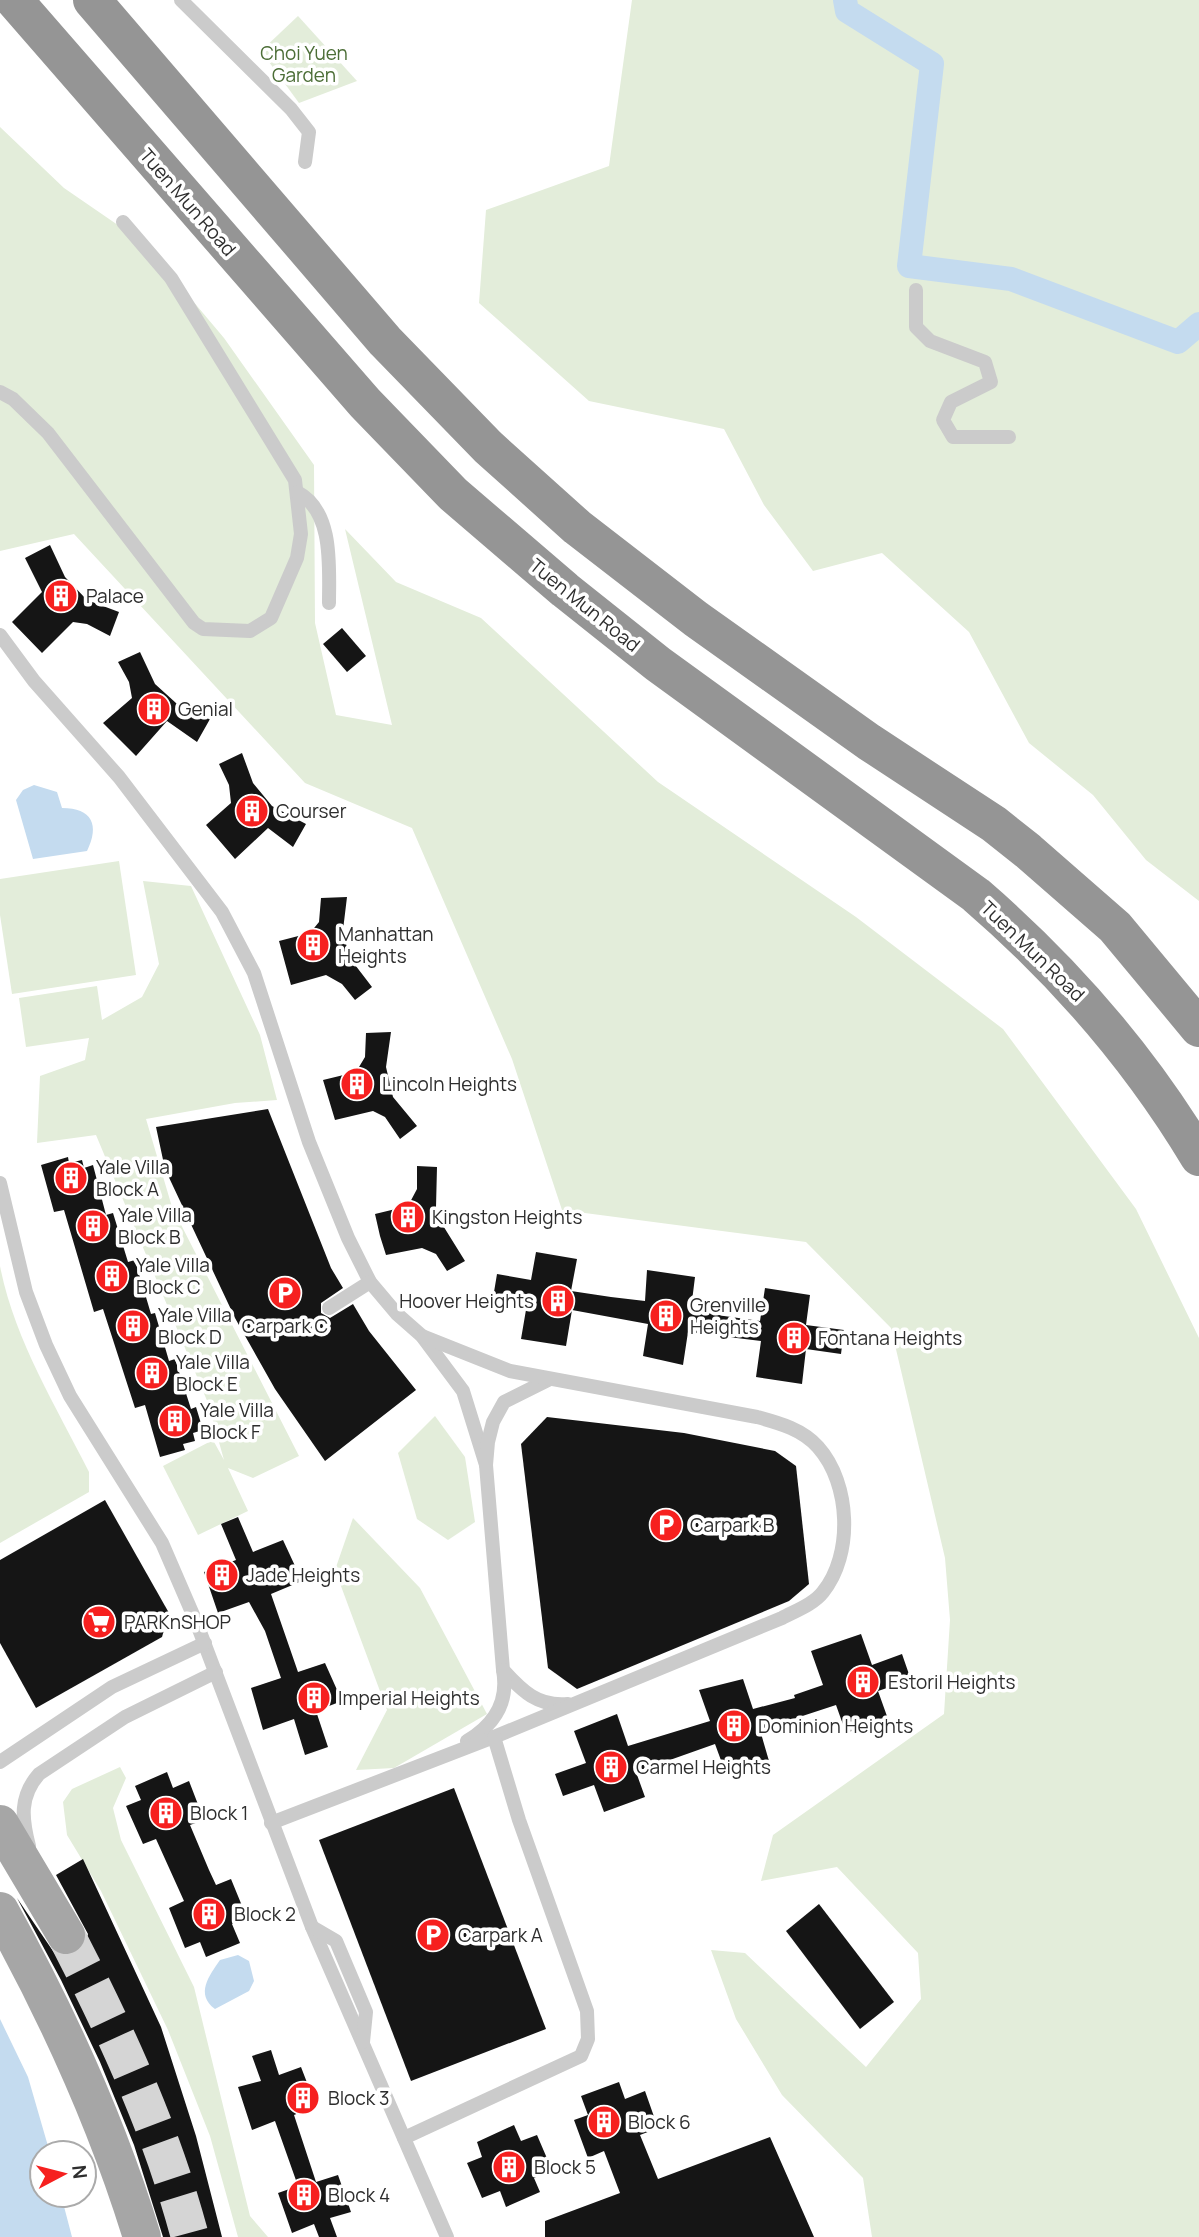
<svg xmlns="http://www.w3.org/2000/svg" width="1199" height="2237" font-family="Manrope,sans-serif">
	<style>
		.green { fill: #e3edda }
		.water { fill: #c4dbef }
		.lines { fill: none; stroke-linecap: round; stroke-linejoin: round }
		.canal { stroke: #c4dbef; stroke-width: 24 }
		.building { fill: #151515 }
		.primary-tunnel { stroke: #d5d5d5; stroke-width: 38; stroke-dasharray: 38 19; stroke-linecap: butt }
		.lane { stroke: #cbcbcb; stroke-width: 14 }
		.primary { stroke: #a6a6a6; stroke-width: 38 }
		.highway { stroke: #959595; stroke-width: 38 }
		.labels { text-anchor: middle; stroke-width: 7; stroke-linejoin: round; paint-order: stroke }
		.park-label { font-size: 19px; fill: #4c6e37; stroke: #fff }
		.street-label { font-size: 19px; fill: #2e2e2e; stroke: #fff }
		.poi-label { font-size: 19px; fill: #2e2e2e; stroke: #fff; text-anchor: start }
	</style>
	<rect width="100%" height="100%" fill="#fff"/>
	<g class="green">
		<path d="M 632,0 L 1199,0 L 1199,901 L 1146,860 L 1093,795 L 1029,743 L 969,632 L 882,553 L 813,571 L 764,505 L 724,429 L 589,401 L 479,303 L 486,210 L 609,166 Z"/>
		<path d="M 298,16 L 357,81 L 299,103 L 261,51 Z"/>
		<path d="M 0,127 L 64,188 L 144,243 L 224,338 L 314,465 L 315,623 L 336,715 L 392,725 L 345,529 L 396,582 L 481,618 L 658,782 L 856,917 L 1003,1029 L 1136,1209 L 1199,1338 L 1199,2237 L 872,2237 L 863,2178 L 782,2095 L 736,2019 L 711,1950 L 745,1953 L 866,2067 L 921,1999 L 918,1953 L 837,1867 L 761,1881 L 773,1835 L 944,1714 L 950,1620 L 945,1558 L 891,1328 L 806,1242 L 562,1210 L 512,1059 L 412,828 L 305,783 L 74,534 L 0,551 Z"/>
		<path d="M 119,861 L 136,975 L 12,994 L 0,915 L 0,879 Z"/>
		<path d="M 143,881 L 191,886 L 260,1035 L 277,1100 L 235,1103 L 146,1119 L 172,1207 L 299,1456 L 253,1478 L 228,1468 L 248,1511 L 198,1535 L 163,1466 L 213,1440 L 224,1460 L 208,1403 L 96,1135 L 37,1143 L 40,1076 L 85,1060 L 89,1038 L 26,1047 L 19,998 L 97,986 L 102,1020 L 142,997 L 159,964 Z"/>
		<path d="M 0,1266 C 14,1339 56,1406 89,1472 L 89,1492 L 0,1543 Z"/>
		<path d="M 435,1416 L 465,1457 L 475,1522 L 448,1540 L 417,1519 L 398,1453 Z"/>
		<path d="M 353,1518 L 420,1588 L 487,1714 L 394,1768 L 356,1770 L 387,1710 L 335,1570 Z"/>
		<path d="M 120,1767 L 126,1778 L 113,1808 L 121,1840 L 194,1987 L 250,2216 L 268,2237 L 238,2237 L 210,2136 L 168,2030 L 101,1891 L 67,1835 L 63,1802 L 72,1789 Z"/>
	</g>
	<g class="water">
		<path d="M 34,785 L 57,792 L 62,808 C 92,808 100,825 87,851 L 33,859 L 16,800 L 23,790 Z"/>
		<path d="M 238,1955 L 249,1961 L 254,1981 L 249,1991 L 215,2009 C 195,1994 209,1976 220,1960 Z"/>
		<path d="M 0,2019 L 28,2077 L 50,2153 L 42,2153 L 42,2195 L 61,2195 L 72,2237 L 0,2237 Z"/>
	</g>
	<g class="lines">
		<path class="canal" d="M 845,0 L 847,11 L 932,64 L 909,266 L 1011,279 L 1178,342 L 1199,324"/>
	</g>
	<g class="building">
		<path d="M 50,545 L 65,577 L 87,600 L 119,612 L 110,636 L 87,624 L 73,622 L 42,653 L 12,622 L 42,592 L 25,558 Z"/>
		<path d="M 342,628 L 366,656 L 347,672 L 323,644 Z"/>
		<path d="M 140,652 L 155,684 L 176,703 L 210,719 L 197,742 L 167,721 L 136,756 L 103,723 L 132,698 L 129,682 L 118,662 Z"/>
		<path d="M 242,753 L 253,783 L 272,806 L 306,824 L 293,847 L 268,828 L 235,859 L 206,825 L 231,803 L 229,785 L 219,764 Z"/>
		<path d="M 347,897 L 343,930 L 349,957 L 372,987 L 355,1000 L 342,984 L 326,975 L 291,985 L 279,941 L 310,933 L 319,922 L 321,898 Z"/>
		<path d="M 391,1032 L 386,1067 L 393,1097 L 417,1126 L 400,1139 L 385,1117 L 373,1111 L 335,1120 L 323,1080 L 356,1072 L 365,1057 L 366,1033 Z"/>
		<path d="M 268,1109 L 331,1268 L 343,1288 L 321,1303 L 321,1313 L 330,1318 L 353,1304 L 369,1331 L 416,1390 L 325,1461 L 275,1389 L 235,1318 L 165,1169 L 156,1127 Z"/>
		<path d="M 68,1157 L 69,1163 L 82,1160 L 84,1168 L 93,1165 L 106,1215 L 113,1213 L 128,1262 L 135,1260 L 151,1314 L 155,1313 L 169,1361 L 175,1359 L 191,1409 L 196,1407 L 203,1430 L 193,1433 L 195,1441 L 183,1444 L 185,1450 L 160,1457 L 145,1405 L 135,1408 L 103,1309 L 94,1312 L 64,1210 L 54,1212 L 41,1165 Z"/>
		<path d="M 417,1166 L 437,1167 L 436,1207 L 442,1224 L 465,1261 L 447,1271 L 436,1254 L 422,1248 L 386,1255 L 380,1236 L 375,1214 L 408,1206 L 417,1189 Z"/>
		<path d="M 536,1252 L 577,1259 L 571,1291 L 611,1297 L 645,1301 L 647,1270 L 695,1277 L 691,1309 L 724,1316 L 760,1321 L 765,1288 L 810,1295 L 806,1325 L 844,1330 L 841,1354 L 806,1349 L 802,1384 L 756,1377 L 761,1341 L 688,1332 L 683,1365 L 643,1356 L 648,1324 L 572,1310 L 566,1346 L 521,1339 L 527,1304 L 493,1298 L 497,1274 L 531,1280 Z"/>
		<path d="M 547,1417 L 684,1433 L 775,1451 L 796,1466 L 809,1584 L 789,1601 L 577,1689 L 548,1668 L 521,1444 Z"/>
		<path d="M 105,1500 L 169,1613 L 162,1637 L 36,1708 L 0,1643 L 0,1560 Z"/>
		<path d="M 238,1517 L 253,1552 L 283,1540 L 302,1581 L 271,1594 L 298,1672 L 325,1663 L 342,1701 L 316,1711 L 328,1747 L 305,1755 L 294,1719 L 263,1730 L 251,1688 L 281,1678 L 265,1631 L 249,1602 L 218,1613 L 204,1572 L 236,1560 L 221,1524 Z"/>
		<path d="M 861,1634 L 872,1665 L 902,1654 L 911,1680 L 878,1691 L 888,1719 L 846,1733 L 836,1705 L 760,1730 L 769,1761 L 726,1774 L 715,1744 L 636,1772 L 645,1797 L 604,1812 L 594,1785 L 563,1796 L 555,1774 L 586,1763 L 574,1731 L 617,1714 L 628,1746 L 710,1721 L 699,1690 L 743,1679 L 753,1709 L 795,1698 L 794,1695 L 823,1685 L 811,1651 Z"/>
		<path d="M 167,1772 L 173,1788 L 189,1781 L 204,1820 L 190,1825 L 209,1870 L 216,1885 L 231,1879 L 247,1918 L 232,1924 L 240,1943 L 206,1957 L 200,1942 L 185,1948 L 169,1908 L 184,1901 L 156,1839 L 143,1844 L 126,1806 L 141,1800 L 135,1786 Z"/>
		<path d="M 454,1788 L 546,2029 L 411,2081 L 319,1840 Z"/>
		<path d="M 83,1859 L 161,2027 L 196,2136 L 222,2237 L 163,2237 L 134,2145 L 100,2062 L 61,1980 L 17,1898 L 55,1954 L 66,1957 L 78,1953 L 85,1945 L 88,1934 L 56,1875 Z"/>
		<path d="M 819,1904 L 894,2002 L 860,2029 L 786,1931 Z"/>
		<path d="M 271,2050 L 279,2075 L 301,2067 L 316,2106 L 294,2115 L 316,2182 L 338,2175 L 351,2212 L 330,2218 L 337,2237 L 319,2237 L 314,2224 L 292,2233 L 278,2193 L 298,2186 L 275,2121 L 252,2130 L 238,2087 L 261,2081 L 252,2056 Z"/>
		<path d="M 619,2082 L 625,2099 L 645,2091 L 658,2128 L 640,2135 L 658,2179 L 770,2137 L 814,2237 L 545,2237 L 545,2221 L 620,2193 L 604,2151 L 588,2158 L 574,2120 L 588,2115 L 581,2096 Z"/>
		<path d="M 514,2125 L 521,2141 L 537,2135 L 552,2170 L 534,2178 L 540,2192 L 506,2207 L 500,2191 L 482,2198 L 467,2163 L 482,2157 L 477,2142 Z"/>
	</g>
	<g class="lines">
		<path class="primary-tunnel" d="M 66,1935 C 116,2032 162,2131 190,2237"/>
		<g class="lane">
			<path d="M 181,0 L 291,109 L 309,132 L 305,162"/>
			<path d="M 916,290 L 916,327 L 930,341 L 985,362 L 991,382 L 951,402 L 943,420 L 953,437 L 1009,437"/>
			<path d="M 0,392 L 13,399 L 48,433 L 194,623 L 203,629 L 250,631 L 271,618 L 297,558 L 301,534 L 295,480 L 171,278 L 123,222"/>
			<path d="M 297,492 C 334,511 329,567 329,603"/>
			<path d="M 0,635 L 34,681 L 119,777 L 222,912 L 254,973 L 309,1142 L 348,1238 L 370,1282 L 397,1314 L 422,1336 L 463,1391 L 486,1465"/>
			<path d="M 0,1183 L 26,1292 L 46,1345 L 70,1396 L 162,1543 L 197,1624 L 312,1927 L 447,2237"/>
			<path d="M 329,1308 L 370,1282"/>
			<path d="M 550,1379 L 504,1402 L 493,1422 L 488,1442 L 486,1465 L 503,1670 C 522,1691 538,1707 568,1704"/>
			<path d="M 467,1741 C 494,1725 509,1702 503,1670"/>
			<path d="M 0,1762 L 112,1687 L 205,1643"/>
			<path d="M 271,1823 L 494,1737 L 782,1618 C 795,1611 814,1604 823,1592 C 853,1555 851,1484 818,1447 C 802,1429 779,1423 757,1417 L 510,1371 L 422,1336"/>
			<path d="M 29,1846 C 22,1819 19,1797 39,1774 L 125,1717 L 216,1672"/>
			<path d="M 312,1927 L 336,1941 L 366,2012 L 363,2042"/>
			<path d="M 404,2138 L 581,2056 L 588,2039 L 587,2011 L 519,1820 L 494,1737"/>
		</g>
		<g class="primary">
			<path d="M 0,1824 L 66,1935"/>
			<path d="M 0,1911 C 58,2015 107,2123 142,2237"/>
		</g>
		<g class="highway">
			<path d="M 14,0 L 365,403 L 453,494 L 565,590 L 658,664 L 976,895 C 1064,971 1139,1057 1199,1157"/>
			<path d="M 92,0 L 385,341 L 488,447 L 577,527 L 696,619 L 869,742 L 994,824 L 1028,851 L 1115,927 L 1199,1028"/>
		</g>
	</g>
	<defs>
		<symbol id="building-disc" viewBox="-11 -11 22 22"><circle r="9.5" fill="#f6201f" stroke="#fff"/><path d="M-4-6H4V6H1V3H-1V6H-4ZM-2.5-4.3h1.7v1.8h-1.7ZM.8-4.3h1.7v1.8H.8ZM-2.5-1h1.7V.8h-1.7ZM.8-1h1.7V.8H.8Z" fill="#fff"/></symbol>
		<symbol id="parking-disc" viewBox="-11 -11 22 22"><circle r="9.5" fill="#f6201f" stroke="#fff"/><path d="M-3.5-5.5H1a3.5 3.5 0 0 1 0 7H-1V5.5H-3.5ZM-1-3.4V-.6H.8a1.4 1.4 0 0 0 0-2.8Z" fill="#fff"/></symbol>
		<symbol id="supermarket-disc" viewBox="-11 -11 22 22"><circle r="9.5" fill="#f6201f" stroke="#fff"/><path d="M-6-5.5h2.5l.6 2H6L4.5 2H-2.5L-4.4-4H-6ZM-1.5 3.2a1.3 1.3 0 1 0 .1 0ZM3 3.2a1.3 1.3 0 1 0 .1 0Z" fill="#fff"/></symbol>
	</defs>
	<g fill-rule="evenodd">
		<use href="#building-disc" x="42" y="577" width="38" height="38"/>
		<use href="#building-disc" x="135" y="690" width="38" height="38"/>
		<use href="#building-disc" x="233" y="792" width="38" height="38"/>
		<use href="#building-disc" x="294" y="926" width="38" height="38"/>
		<use href="#building-disc" x="338" y="1065" width="38" height="38"/>
		<use href="#building-disc" x="52" y="1159" width="38" height="38"/>
		<use href="#building-disc" x="389" y="1198" width="38" height="38"/>
		<use href="#building-disc" x="74" y="1207" width="38" height="38"/>
		<use href="#building-disc" x="93" y="1257" width="38" height="38"/>
		<use href="#parking-disc" x="266" y="1274" width="38" height="38"/>
		<use href="#building-disc" x="539" y="1282" width="38" height="38"/>
		<use href="#building-disc" x="647" y="1297" width="38" height="38"/>
		<use href="#building-disc" x="114" y="1307" width="38" height="38"/>
		<use href="#building-disc" x="775" y="1319" width="38" height="38"/>
		<use href="#building-disc" x="133" y="1354" width="38" height="38"/>
		<use href="#building-disc" x="156" y="1402" width="38" height="38"/>
		<use href="#parking-disc" x="647" y="1506" width="38" height="38"/>
		<use href="#building-disc" x="203" y="1556" width="38" height="38"/>
		<use href="#supermarket-disc" x="80" y="1603" width="38" height="38"/>
		<use href="#building-disc" x="844" y="1663" width="38" height="38"/>
		<use href="#building-disc" x="295" y="1679" width="38" height="38"/>
		<use href="#building-disc" x="715" y="1707" width="38" height="38"/>
		<use href="#building-disc" x="592" y="1748" width="38" height="38"/>
		<use href="#building-disc" x="147" y="1794" width="38" height="38"/>
		<use href="#building-disc" x="190" y="1895" width="38" height="38"/>
		<use href="#parking-disc" x="414" y="1916" width="38" height="38"/>
		<use href="#building-disc" x="284" y="2079" width="38" height="38"/>
		<use href="#building-disc" x="585" y="2103" width="38" height="38"/>
		<use href="#building-disc" x="490" y="2148" width="38" height="38"/>
		<use href="#building-disc" x="285" y="2176" width="38" height="38"/>
	</g>
	<g class="labels">
		<g class="park-label">
			<text x="304" y="60">Choi Yuen<tspan x="304" dy="22">Garden</tspan></text>
		</g>
		<g class="street-label">
			<text transform="translate(188 202) rotate(49)" y="7">Tuen Mun Road</text>
			<text transform="translate(585 605) rotate(39)" y="7">Tuen Mun Road</text>
			<text transform="translate(1033 951) rotate(44)" y="7">Tuen Mun Road</text>
		</g>
		<g class="poi-label">
			<text x="86" y="603">Palace</text>
			<text x="178" y="716">Genial</text>
			<text x="276" y="818">Courser</text>
			<text x="338" y="941">Manhattan<tspan x="338" dy="22">Heights</tspan></text>
			<text x="382" y="1091">Lincoln Heights</text>
			<text x="96" y="1174">Yale Villa<tspan x="96" dy="22">Block A</tspan></text>
			<text x="118" y="1222">Yale Villa<tspan x="118" dy="22">Block B</tspan></text>
			<text x="432" y="1224">Kingston Heights</text>
			<text x="136" y="1272">Yale Villa<tspan x="136" dy="22">Block C</tspan></text>
			<text x="534" y="1308" text-anchor="end">Hoover Heights</text>
			<text x="690" y="1312">Grenville<tspan x="690" dy="22">Heights</tspan></text>
			<text x="158" y="1322">Yale Villa<tspan x="158" dy="22">Block D</tspan></text>
			<text x="285" y="1333" text-anchor="middle">Carpark C</text>
			<text x="818" y="1345">Fontana Heights</text>
			<text x="176" y="1369">Yale Villa<tspan x="176" dy="22">Block E</tspan></text>
			<text x="200" y="1417">Yale Villa<tspan x="200" dy="22">Block F</tspan></text>
			<text x="690" y="1532">Carpark B</text>
			<text x="246" y="1582">Jade Heights</text>
			<text x="124" y="1629">PARKnSHOP</text>
			<text x="888" y="1689">Estoril Heights</text>
			<text x="338" y="1705">Imperial Heights</text>
			<text x="758" y="1733">Dominion Heights</text>
			<text x="636" y="1774">Carmel Heights</text>
			<text x="190" y="1820">Block 1</text>
			<text x="234" y="1921">Block 2</text>
			<text x="458" y="1942">Carpark A</text>
			<text x="328" y="2105">Block 3</text>
			<text x="628" y="2129">Block 6</text>
			<text x="534" y="2174">Block 5</text>
			<text x="328" y="2202">Block 4</text>
		</g>
	</g>
	<g transform="translate(63 2174) rotate(83)"><circle r="33" fill="#ffffff" stroke="#ababab" stroke-width="2"/>
	<path d="M0-5L12 26L0 18L-12 26Z" fill="#f6201f"/>
	<text y="-10" font-size="19" font-weight="bold" text-anchor="middle" fill="#2e2e2e">N</text>
	</g>
</svg>
